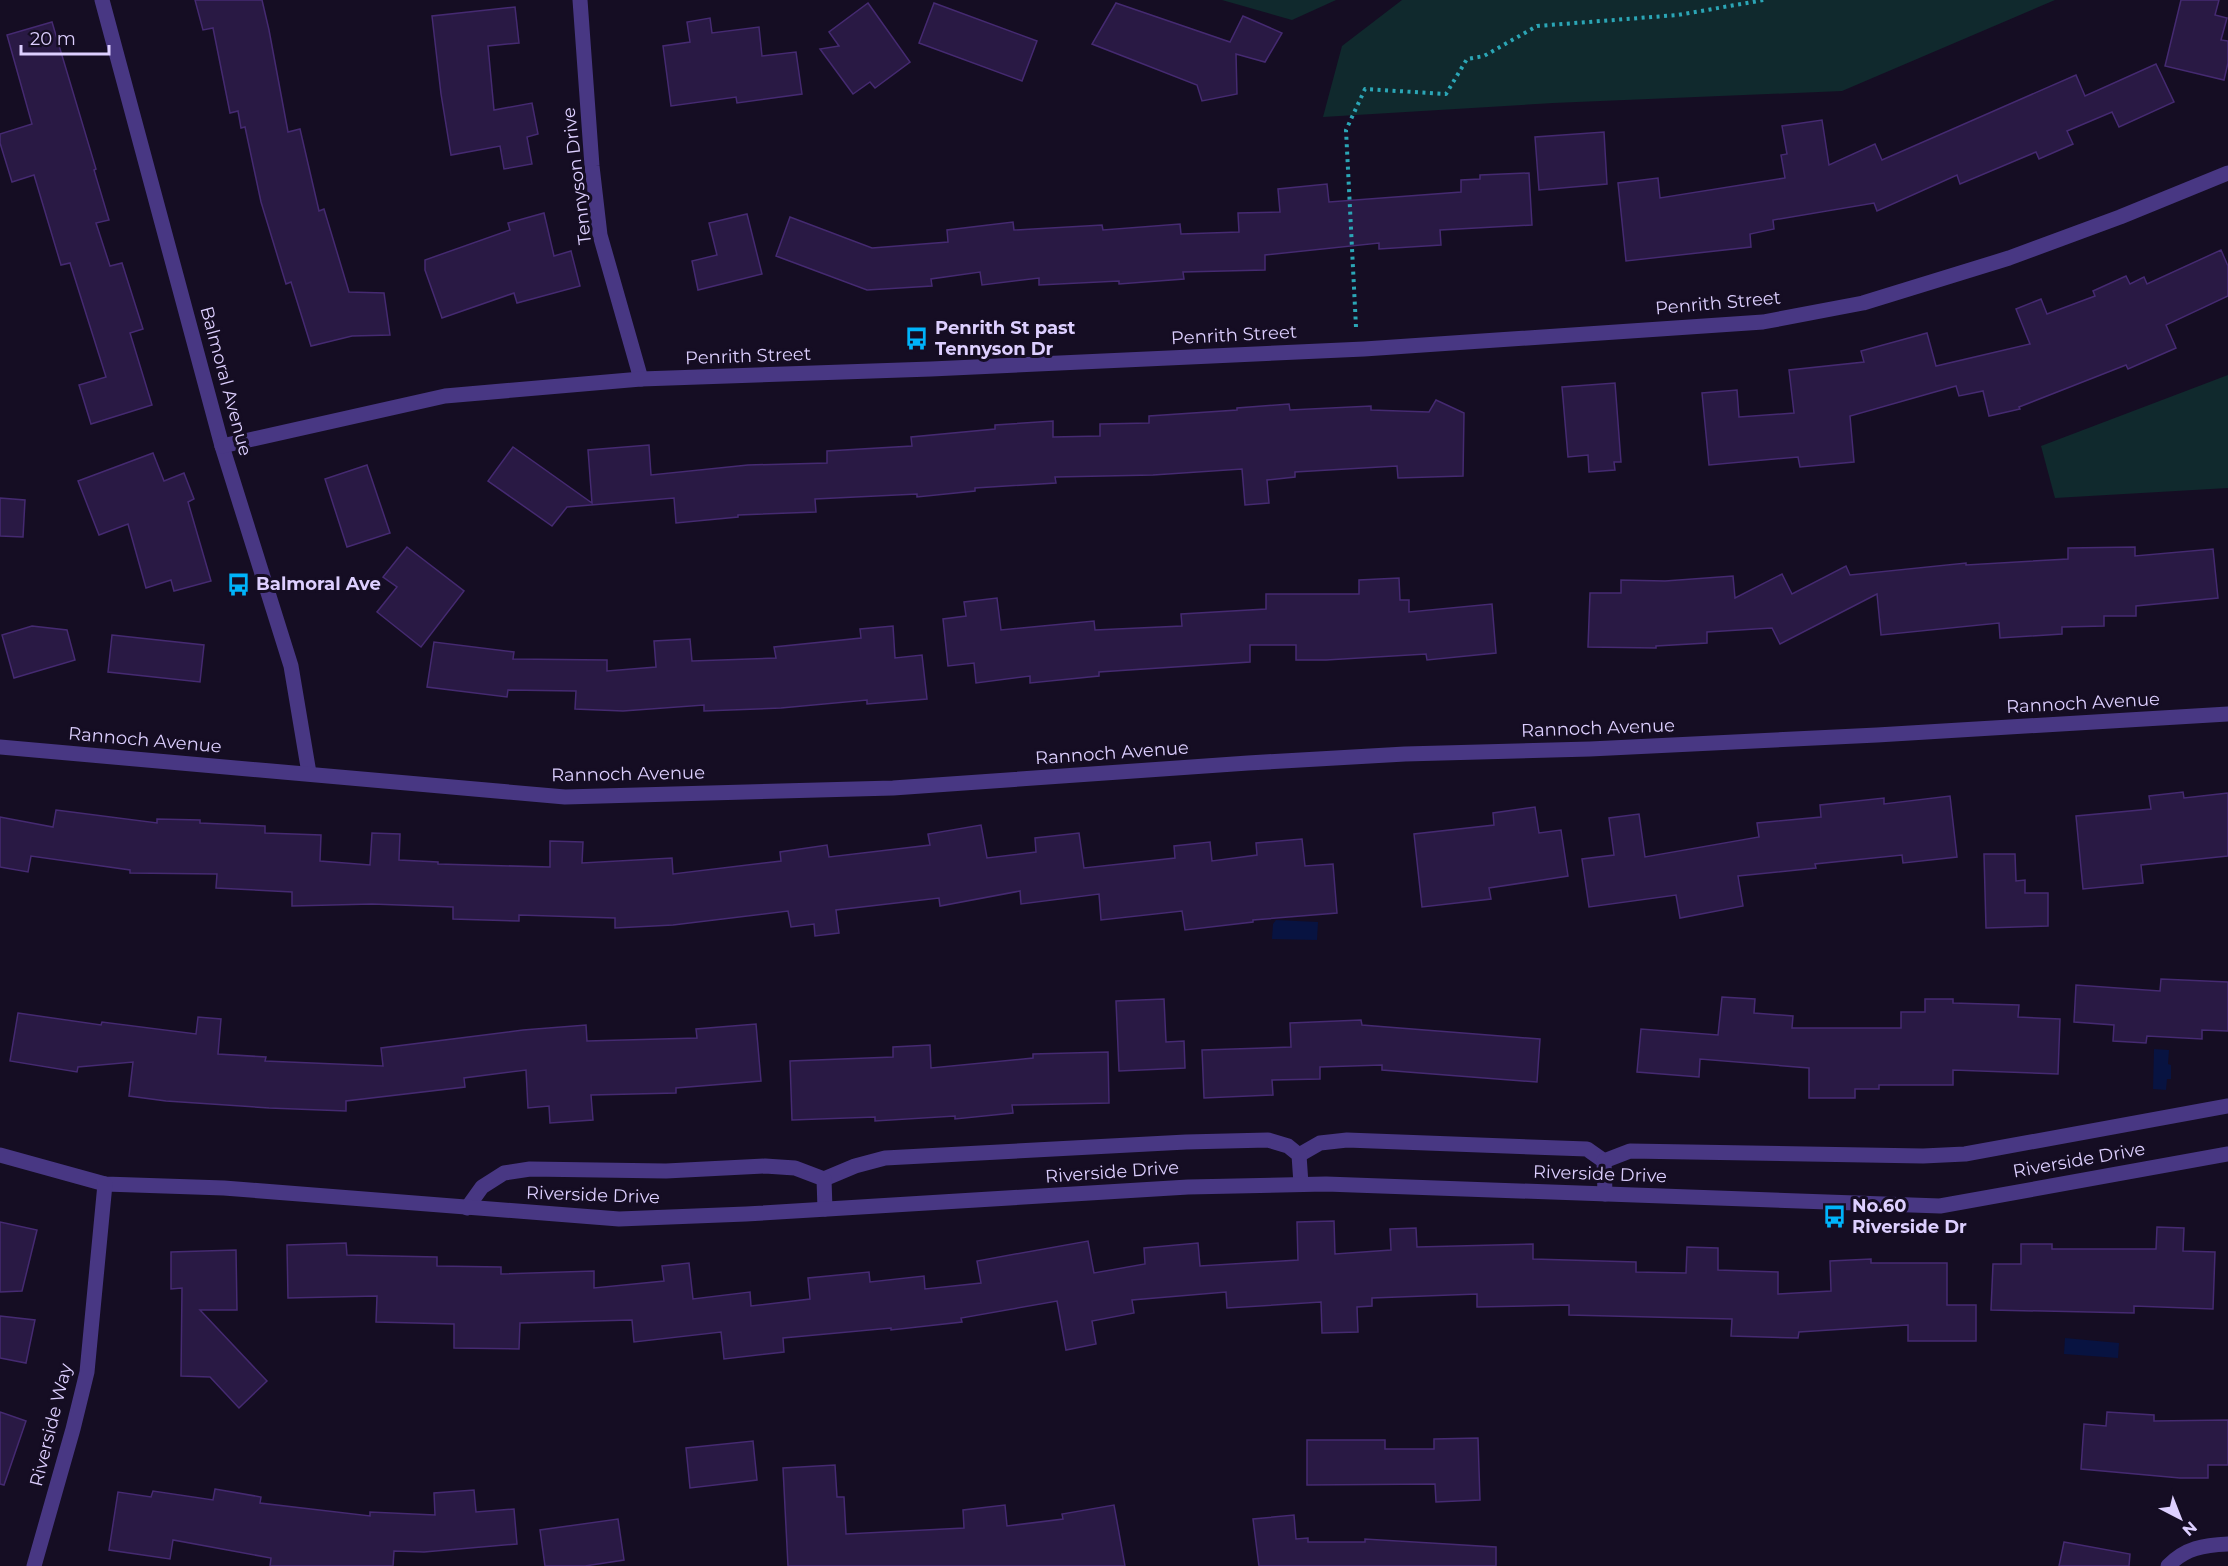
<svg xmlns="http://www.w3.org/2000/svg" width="2228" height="1566" font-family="Montserrat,sans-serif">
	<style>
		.green { fill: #10292d }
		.water { fill: #081341 }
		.building { fill: #291944; stroke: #452a71; stroke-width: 1.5 }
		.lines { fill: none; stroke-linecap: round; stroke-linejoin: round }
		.path { stroke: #2ba6b6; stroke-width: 4; stroke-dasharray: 3 4.5; stroke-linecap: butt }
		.lane { stroke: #483783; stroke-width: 15 }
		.street { stroke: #483783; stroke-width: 15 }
		.labels { text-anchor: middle; stroke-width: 6; stroke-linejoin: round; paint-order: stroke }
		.street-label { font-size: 18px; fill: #ddcfff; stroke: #150d23 }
		.poi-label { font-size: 18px; font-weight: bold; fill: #ddcfff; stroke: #150d23; text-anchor: start }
	</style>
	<rect width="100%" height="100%" fill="#150d23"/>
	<g class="green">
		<path d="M 1222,0 L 1336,0 L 1292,20 Z"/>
		<path d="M 1402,0 L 2055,0 L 1842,91 L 1553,103 L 1323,117 L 1342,46 Z"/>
		<path d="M 2228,375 L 2228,488 L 2055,498 L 2041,446 Z"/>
	</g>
	<g class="water">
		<path d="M 1276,920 L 1318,922 L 1317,940 L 1272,939 L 1273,924 Z"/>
		<path d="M 2154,1049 L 2169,1050 L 2168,1064 L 2171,1065 L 2171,1079 L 2167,1079 L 2166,1090 L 2153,1089 Z"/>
		<path d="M 2065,1338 L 2119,1343 L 2118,1358 L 2064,1354 Z"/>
	</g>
	<g class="building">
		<path d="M 195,0 L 262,0 L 269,30 L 288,132 L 300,129 L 319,211 L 324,209 L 349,292 L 384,293 L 390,335 L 352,336 L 311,346 L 291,282 L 286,284 L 261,202 L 245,127 L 241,128 L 238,111 L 230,113 L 213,28 L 203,30 Z"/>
		<path d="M 2181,0 L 2219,0 L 2215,15 L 2227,18 L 2221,40 L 2228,41 L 2228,63 L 2224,80 L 2165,66 Z"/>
		<path d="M 868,3 L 910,62 L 875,88 L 870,82 L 853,94 L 820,49 L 839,46 L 829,32 Z"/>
		<path d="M 934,3 L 1037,41 L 1022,81 L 919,43 Z"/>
		<path d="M 1116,3 L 1230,42 L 1243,16 L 1282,33 L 1265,62 L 1236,54 L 1237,94 L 1202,101 L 1197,85 L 1092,44 Z"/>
		<path d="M 515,7 L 519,43 L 488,46 L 494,110 L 532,103 L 538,134 L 527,137 L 532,164 L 504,169 L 500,146 L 451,155 L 441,94 L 432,16 Z"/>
		<path d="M 710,18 L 712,33 L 759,27 L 762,56 L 796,52 L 802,94 L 737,103 L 736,97 L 671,106 L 663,46 L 690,42 L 687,22 Z"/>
		<path d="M 52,22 L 96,169 L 94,170 L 109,220 L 96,223 L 110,266 L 122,263 L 143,329 L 130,333 L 152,405 L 91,424 L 79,385 L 106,377 L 70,263 L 61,265 L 34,175 L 12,182 L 0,143 L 0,134 L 32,124 L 7,35 Z"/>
		<path d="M 2156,64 L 2174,102 L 2119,127 L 2112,112 L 2067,131 L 2073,144 L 2039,159 L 2036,152 L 1960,184 L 1957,175 L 1877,211 L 1874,203 L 1773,220 L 1774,229 L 1750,234 L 1751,247 L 1626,261 L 1618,183 L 1658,178 L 1660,198 L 1785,178 L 1781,155 L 1787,154 L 1782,126 L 1822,120 L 1829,165 L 1875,144 L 1882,160 L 2076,75 L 2085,96 Z"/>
		<path d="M 1604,132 L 1607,184 L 1539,190 L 1535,137 Z"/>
		<path d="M 1529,173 L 1532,225 L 1440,230 L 1441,245 L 1379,249 L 1379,243 L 1265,255 L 1265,270 L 1183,272 L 1184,279 L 1119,284 L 1119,281 L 1039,285 L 1039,278 L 982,285 L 980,272 L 931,279 L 932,286 L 867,290 L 776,256 L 790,217 L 872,248 L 948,242 L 947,230 L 1013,222 L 1014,230 L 1102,225 L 1103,230 L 1180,224 L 1181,234 L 1239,232 L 1238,213 L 1280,212 L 1278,189 L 1327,184 L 1329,202 L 1461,192 L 1461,180 L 1480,179 L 1480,175 Z"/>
		<path d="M 544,213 L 554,256 L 571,251 L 580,286 L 517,303 L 514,293 L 442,318 L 425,270 L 425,260 L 510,230 L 508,223 Z"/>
		<path d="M 747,214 L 762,274 L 698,290 L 692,261 L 717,255 L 709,223 Z"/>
		<path d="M 2221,250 L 2228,266 L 2228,296 L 2166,325 L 2176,348 L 2128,369 L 2126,365 L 2019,407 L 2020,409 L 1989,416 L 1983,391 L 1959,396 L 1956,386 L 1850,416 L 1854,462 L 1800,467 L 1798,457 L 1709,465 L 1702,393 L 1737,390 L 1739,417 L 1794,413 L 1789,370 L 1864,362 L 1861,351 L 1927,333 L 1936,366 L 2030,344 L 2016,309 L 2041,299 L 2047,314 L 2095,296 L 2093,291 L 2126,276 L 2130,284 L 2144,277 L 2147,284 Z"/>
		<path d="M 1615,383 L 1621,462 L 1614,462 L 1615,470 L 1589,472 L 1588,455 L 1568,457 L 1562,387 Z"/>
		<path d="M 1436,400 L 1464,413 L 1463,476 L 1398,478 L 1397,466 L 1295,472 L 1295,477 L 1267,480 L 1269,503 L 1245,505 L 1242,469 L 1153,475 L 1055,477 L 1056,483 L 975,488 L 975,491 L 917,497 L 917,494 L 815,499 L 816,512 L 738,515 L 738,517 L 676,523 L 674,498 L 567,507 L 552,526 L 488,481 L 513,447 L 592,503 L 588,450 L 649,445 L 651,475 L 748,465 L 827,463 L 827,451 L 912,446 L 911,437 L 995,429 L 995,425 L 1053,421 L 1053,437 L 1100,436 L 1100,424 L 1149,423 L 1149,416 L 1237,410 L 1237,408 L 1289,404 L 1290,410 L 1371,406 L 1371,410 L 1429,412 Z"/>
		<path d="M 153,453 L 164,481 L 184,473 L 194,499 L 188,502 L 211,581 L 174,591 L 171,580 L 146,588 L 128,524 L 99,535 L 78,481 Z"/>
		<path d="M 367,465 L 390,533 L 347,547 L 325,479 Z"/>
		<path d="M 0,498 L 25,500 L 23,537 L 0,536 Z"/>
		<path d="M 407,547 L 464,591 L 421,647 L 377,612 L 397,587 L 383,577 Z"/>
		<path d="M 2135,547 L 2135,556 L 2213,549 L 2218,598 L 2136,606 L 2136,616 L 2104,616 L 2104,626 L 2062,627 L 2062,634 L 2000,638 L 1999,623 L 1881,635 L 1877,594 L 1780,644 L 1772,628 L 1707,632 L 1707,643 L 1656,646 L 1656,648 L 1588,647 L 1590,593 L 1621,593 L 1621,580 L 1665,581 L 1733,576 L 1735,598 L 1782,574 L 1792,594 L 1846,566 L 1850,575 L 1966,563 L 1966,565 L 2068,559 L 2068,548 Z"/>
		<path d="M 1399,578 L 1400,600 L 1409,600 L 1409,612 L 1492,604 L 1496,653 L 1427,660 L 1426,654 L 1326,660 L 1296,660 L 1296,645 L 1250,645 L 1250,662 L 1099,672 L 1099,676 L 1030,683 L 1030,676 L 976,683 L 974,663 L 948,666 L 943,619 L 966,616 L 964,602 L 997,598 L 1001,630 L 1094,621 L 1095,630 L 1182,626 L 1181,614 L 1266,609 L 1266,594 L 1359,594 L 1359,580 Z"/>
		<path d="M 32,626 L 67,630 L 75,660 L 14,678 L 2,635 Z"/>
		<path d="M 893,626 L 895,658 L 922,655 L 927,699 L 867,704 L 867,700 L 781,708 L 704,711 L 704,705 L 623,711 L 575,709 L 576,691 L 508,690 L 507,697 L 427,687 L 434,642 L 514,652 L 513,659 L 607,660 L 607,671 L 656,667 L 654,641 L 690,639 L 692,661 L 776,658 L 774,647 L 861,638 L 860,629 Z"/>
		<path d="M 112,635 L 204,645 L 200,682 L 108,672 Z"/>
		<path d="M 2183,792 L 2184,798 L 2228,793 L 2228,856 L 2141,865 L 2143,883 L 2083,889 L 2076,816 L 2151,809 L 2149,796 Z"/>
		<path d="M 1950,796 L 1957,857 L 1903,863 L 1902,855 L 1815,864 L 1816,868 L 1738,876 L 1743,906 L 1680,918 L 1676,895 L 1589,907 L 1582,859 L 1614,855 L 1609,818 L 1639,814 L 1645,857 L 1759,837 L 1757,823 L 1821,817 L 1820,805 L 1884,798 L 1884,804 Z"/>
		<path d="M 1535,807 L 1539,833 L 1561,830 L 1568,876 L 1489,888 L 1491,899 L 1422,907 L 1414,834 L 1494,825 L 1493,813 Z"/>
		<path d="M 56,810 L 157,823 L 157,819 L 200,820 L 200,823 L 265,826 L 265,833 L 321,835 L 320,861 L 370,865 L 372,833 L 400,834 L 399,860 L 438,862 L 438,864 L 550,867 L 550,841 L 583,842 L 582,863 L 672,858 L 673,874 L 781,861 L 780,852 L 827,845 L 829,857 L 930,845 L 928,834 L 981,825 L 987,858 L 1036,852 L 1035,838 L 1079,833 L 1084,868 L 1175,858 L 1174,846 L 1210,842 L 1212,861 L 1257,855 L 1256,843 L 1302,839 L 1305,866 L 1333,864 L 1337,913 L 1253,920 L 1253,922 L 1185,930 L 1182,911 L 1101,920 L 1099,894 L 1021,904 L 1020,891 L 940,906 L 939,898 L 836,910 L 839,933 L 815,936 L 814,924 L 791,927 L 788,911 L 673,925 L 615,928 L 615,918 L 519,915 L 519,921 L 453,919 L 453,907 L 372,904 L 292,906 L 292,892 L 216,888 L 217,874 L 130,873 L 130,870 L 31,856 L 28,872 L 0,867 L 0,817 L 53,827 Z"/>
		<path d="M 1984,854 L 2015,854 L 2016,881 L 2025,880 L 2025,893 L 2048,893 L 2048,926 L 1986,928 Z"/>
		<path d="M 2161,979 L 2228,982 L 2228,1031 L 2202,1030 L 2202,1039 L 2147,1036 L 2146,1043 L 2113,1041 L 2114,1025 L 2074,1022 L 2076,985 L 2160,991 Z"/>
		<path d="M 1722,997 L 1755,999 L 1754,1013 L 1793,1016 L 1792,1028 L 1901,1028 L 1901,1012 L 1925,1012 L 1925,999 L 1953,999 L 1953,1003 L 2019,1005 L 2018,1017 L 2060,1019 L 2058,1074 L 1953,1070 L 1953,1085 L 1879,1085 L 1879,1089 L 1855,1089 L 1855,1098 L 1809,1098 L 1809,1068 L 1700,1059 L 1699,1077 L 1637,1072 L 1641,1029 L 1718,1035 Z"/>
		<path d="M 1164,999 L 1166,1042 L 1184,1041 L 1185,1068 L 1119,1071 L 1116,1001 Z"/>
		<path d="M 18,1013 L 101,1025 L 102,1022 L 196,1034 L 198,1017 L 221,1019 L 218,1054 L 266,1057 L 265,1061 L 383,1066 L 381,1048 L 523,1030 L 586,1025 L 587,1041 L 697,1038 L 696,1029 L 756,1024 L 761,1081 L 676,1088 L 676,1093 L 591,1095 L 593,1120 L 550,1123 L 549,1106 L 528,1108 L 526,1070 L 464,1078 L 465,1087 L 346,1101 L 346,1111 L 269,1108 L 166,1101 L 129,1096 L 133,1062 L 78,1067 L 77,1072 L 10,1061 Z"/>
		<path d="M 1361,1020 L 1362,1025 L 1540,1039 L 1537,1082 L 1382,1070 L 1382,1065 L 1320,1067 L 1320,1079 L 1272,1080 L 1273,1095 L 1204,1098 L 1202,1050 L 1291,1047 L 1290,1023 Z"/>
		<path d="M 930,1045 L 931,1068 L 1033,1058 L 1033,1054 L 1108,1052 L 1109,1103 L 1012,1105 L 1013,1113 L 955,1119 L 955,1116 L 875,1121 L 875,1117 L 792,1120 L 790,1061 L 893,1057 L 893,1047 Z"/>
		<path d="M 1334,1221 L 1335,1254 L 1391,1250 L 1390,1229 L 1416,1228 L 1417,1247 L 1533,1244 L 1533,1259 L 1636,1262 L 1636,1272 L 1686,1273 L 1687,1247 L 1718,1248 L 1718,1270 L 1778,1272 L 1778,1294 L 1831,1291 L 1830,1261 L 1871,1259 L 1871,1263 L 1947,1263 L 1947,1305 L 1976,1305 L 1976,1341 L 1908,1341 L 1908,1325 L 1799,1332 L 1798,1338 L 1731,1336 L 1732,1319 L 1569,1315 L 1569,1305 L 1477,1307 L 1477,1294 L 1372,1298 L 1372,1306 L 1357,1307 L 1358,1332 L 1322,1333 L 1321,1302 L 1227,1308 L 1226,1292 L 1132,1300 L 1134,1313 L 1092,1321 L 1096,1344 L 1066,1350 L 1057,1301 L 961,1318 L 962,1322 L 891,1330 L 891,1328 L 783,1338 L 784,1352 L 724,1359 L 721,1332 L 634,1342 L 632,1320 L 520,1323 L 519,1349 L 454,1348 L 454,1324 L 376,1322 L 377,1296 L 288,1298 L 287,1245 L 346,1243 L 347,1255 L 437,1257 L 437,1266 L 501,1267 L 501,1274 L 594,1271 L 594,1288 L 664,1281 L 662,1266 L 689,1263 L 693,1299 L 750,1292 L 751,1306 L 810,1299 L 808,1278 L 869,1272 L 870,1282 L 924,1276 L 925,1289 L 981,1283 L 977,1261 L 1088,1241 L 1094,1273 L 1145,1264 L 1144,1248 L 1198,1243 L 1200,1266 L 1298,1260 L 1297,1222 Z"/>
		<path d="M 0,1222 L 37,1230 L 22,1291 L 0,1292 Z"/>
		<path d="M 2157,1227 L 2184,1228 L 2183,1251 L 2215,1252 L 2213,1309 L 2134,1306 L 2134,1313 L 1991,1310 L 1993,1264 L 2021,1264 L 2021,1244 L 2052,1244 L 2052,1249 L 2156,1249 Z"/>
		<path d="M 236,1250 L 237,1310 L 200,1310 L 267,1381 L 239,1408 L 210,1377 L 181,1376 L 182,1288 L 171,1289 L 171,1252 Z"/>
		<path d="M 0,1316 L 35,1320 L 26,1363 L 0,1358 Z"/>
		<path d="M 0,1412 L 26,1421 L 4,1485 L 0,1484 Z"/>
		<path d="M 2107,1412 L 2154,1415 L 2154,1421 L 2228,1420 L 2228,1465 L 2208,1465 L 2208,1478 L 2180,1478 L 2081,1469 L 2084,1424 L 2106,1426 Z"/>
		<path d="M 1478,1438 L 1480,1500 L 1436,1502 L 1435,1484 L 1307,1485 L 1307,1440 L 1385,1440 L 1385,1449 L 1434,1449 L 1434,1439 Z"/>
		<path d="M 753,1441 L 757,1480 L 690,1488 L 686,1448 Z"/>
		<path d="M 835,1465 L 837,1497 L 844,1497 L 846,1534 L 964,1528 L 963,1510 L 1005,1505 L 1007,1526 L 1063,1519 L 1062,1514 L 1114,1505 L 1125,1566 L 788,1566 L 783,1468 Z"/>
		<path d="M 215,1489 L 261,1497 L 260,1503 L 370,1516 L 370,1512 L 435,1515 L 434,1493 L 474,1490 L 476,1512 L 514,1509 L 517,1544 L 424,1552 L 394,1551 L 393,1566 L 270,1566 L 271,1558 L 173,1540 L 170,1559 L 109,1550 L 118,1492 L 151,1497 L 153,1491 L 213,1500 Z"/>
		<path d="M 1294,1515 L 1296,1539 L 1308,1538 L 1308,1542 L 1365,1542 L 1365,1539 L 1496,1547 L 1496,1566 L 1259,1566 L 1253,1519 Z"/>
		<path d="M 618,1519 L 624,1560 L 585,1566 L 545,1566 L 540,1530 Z"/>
		<path d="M 2064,1542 L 2130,1554 L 2129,1566 L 2059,1566 Z"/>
	</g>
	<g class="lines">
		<path class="path" d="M 1356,327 L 1346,130 L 1365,89 L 1446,94 L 1467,59 L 1484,56 L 1537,26 L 1678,15 L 1764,0"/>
		<g class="lane">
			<path d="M 1299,1155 L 1320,1143 L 1347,1140 L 1587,1149 L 1604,1161 L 1605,1194"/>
			<path d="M 1604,1161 L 1630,1151 L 1923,1156 L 1965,1154 L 2228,1106"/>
			<path d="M 824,1179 L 855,1166 L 885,1158 L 1186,1142 L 1268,1140 L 1288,1146 L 1299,1155 L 1301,1184"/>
			<path d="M 467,1208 L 482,1187 L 504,1173 L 530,1169 L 666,1171 L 765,1166 L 795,1168 L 824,1179 L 825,1209"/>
		</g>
		<g class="street">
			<path d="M 102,0 L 222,446 L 291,666 L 309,773"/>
			<path d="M 580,0 L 592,166 L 600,235 L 641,379"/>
			<path d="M 222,446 L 445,396 L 641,379 L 931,369 L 1364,349 L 1763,322 L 1863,303 L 2009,258 L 2120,217 L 2228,173"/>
			<path d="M 0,747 L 565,797 L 893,788 L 1248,763 L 1405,754 L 1590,749 L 1877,735 L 2228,714"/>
			<path d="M 0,1155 L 105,1184 L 224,1188 L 619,1219 L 746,1214 L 1188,1187 L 1326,1184 L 1940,1206 L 2228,1154"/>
			<path d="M 34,1566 L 73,1429 L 87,1372 L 105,1184"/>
			<path d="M 2168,1566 C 2185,1548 2204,1545 2228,1544"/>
		</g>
	</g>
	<defs>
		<symbol id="bus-bare" viewBox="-9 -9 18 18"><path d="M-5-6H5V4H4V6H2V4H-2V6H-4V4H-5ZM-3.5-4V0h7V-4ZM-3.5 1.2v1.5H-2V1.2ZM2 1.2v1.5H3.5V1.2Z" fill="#00b3fa" stroke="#150d23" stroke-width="2.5" paint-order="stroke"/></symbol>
	</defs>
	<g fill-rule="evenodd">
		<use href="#bus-bare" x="900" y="322" width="33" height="33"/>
		<use href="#bus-bare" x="222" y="568" width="33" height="33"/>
		<use href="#bus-bare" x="1818" y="1200" width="33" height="33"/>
	</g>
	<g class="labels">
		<g class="street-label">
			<text transform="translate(577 176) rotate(-97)" y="6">Tennyson Drive</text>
			<text transform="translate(1718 303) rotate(-5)" y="6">Penrith Street</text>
			<text transform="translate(1234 335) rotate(-3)" y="6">Penrith Street</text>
			<text transform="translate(748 356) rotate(-2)" y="6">Penrith Street</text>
			<text transform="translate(226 381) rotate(75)" y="6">Balmoral Avenue</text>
			<text transform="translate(2083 703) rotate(-3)" y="6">Rannoch Avenue</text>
			<text transform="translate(1598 728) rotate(-2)" y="6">Rannoch Avenue</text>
			<text transform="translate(145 740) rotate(5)" y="6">Rannoch Avenue</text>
			<text transform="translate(1112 753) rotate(-4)" y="6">Rannoch Avenue</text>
			<text transform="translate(628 774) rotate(-1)" y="6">Rannoch Avenue</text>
			<text transform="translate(2079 1160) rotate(-10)" y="6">Riverside Drive</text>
			<text transform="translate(1112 1172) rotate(-4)" y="6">Riverside Drive</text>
			<text transform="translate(1600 1174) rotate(2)" y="6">Riverside Drive</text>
			<text transform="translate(593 1195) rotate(2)" y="6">Riverside Drive</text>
			<text transform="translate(51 1425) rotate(-76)" y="6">Riverside Way</text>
		</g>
		<g class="poi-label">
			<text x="935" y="334">Penrith St past<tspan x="935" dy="21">Tennyson Dr</tspan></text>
			<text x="256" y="590">Balmoral Ave</text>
			<text x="1852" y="1212">No.60<tspan x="1852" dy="21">Riverside Dr</tspan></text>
		</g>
	</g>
	<g transform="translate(2180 1518) rotate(138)" stroke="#150d23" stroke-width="4.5" paint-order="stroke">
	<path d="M0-4.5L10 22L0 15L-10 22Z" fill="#ddcfff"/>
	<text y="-9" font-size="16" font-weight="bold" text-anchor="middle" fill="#ddcfff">N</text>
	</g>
	<path d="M21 45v9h88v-9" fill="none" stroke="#ddcfff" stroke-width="3"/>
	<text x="30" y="45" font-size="18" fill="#ddcfff" stroke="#150d23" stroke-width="4.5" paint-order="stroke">20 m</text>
</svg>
